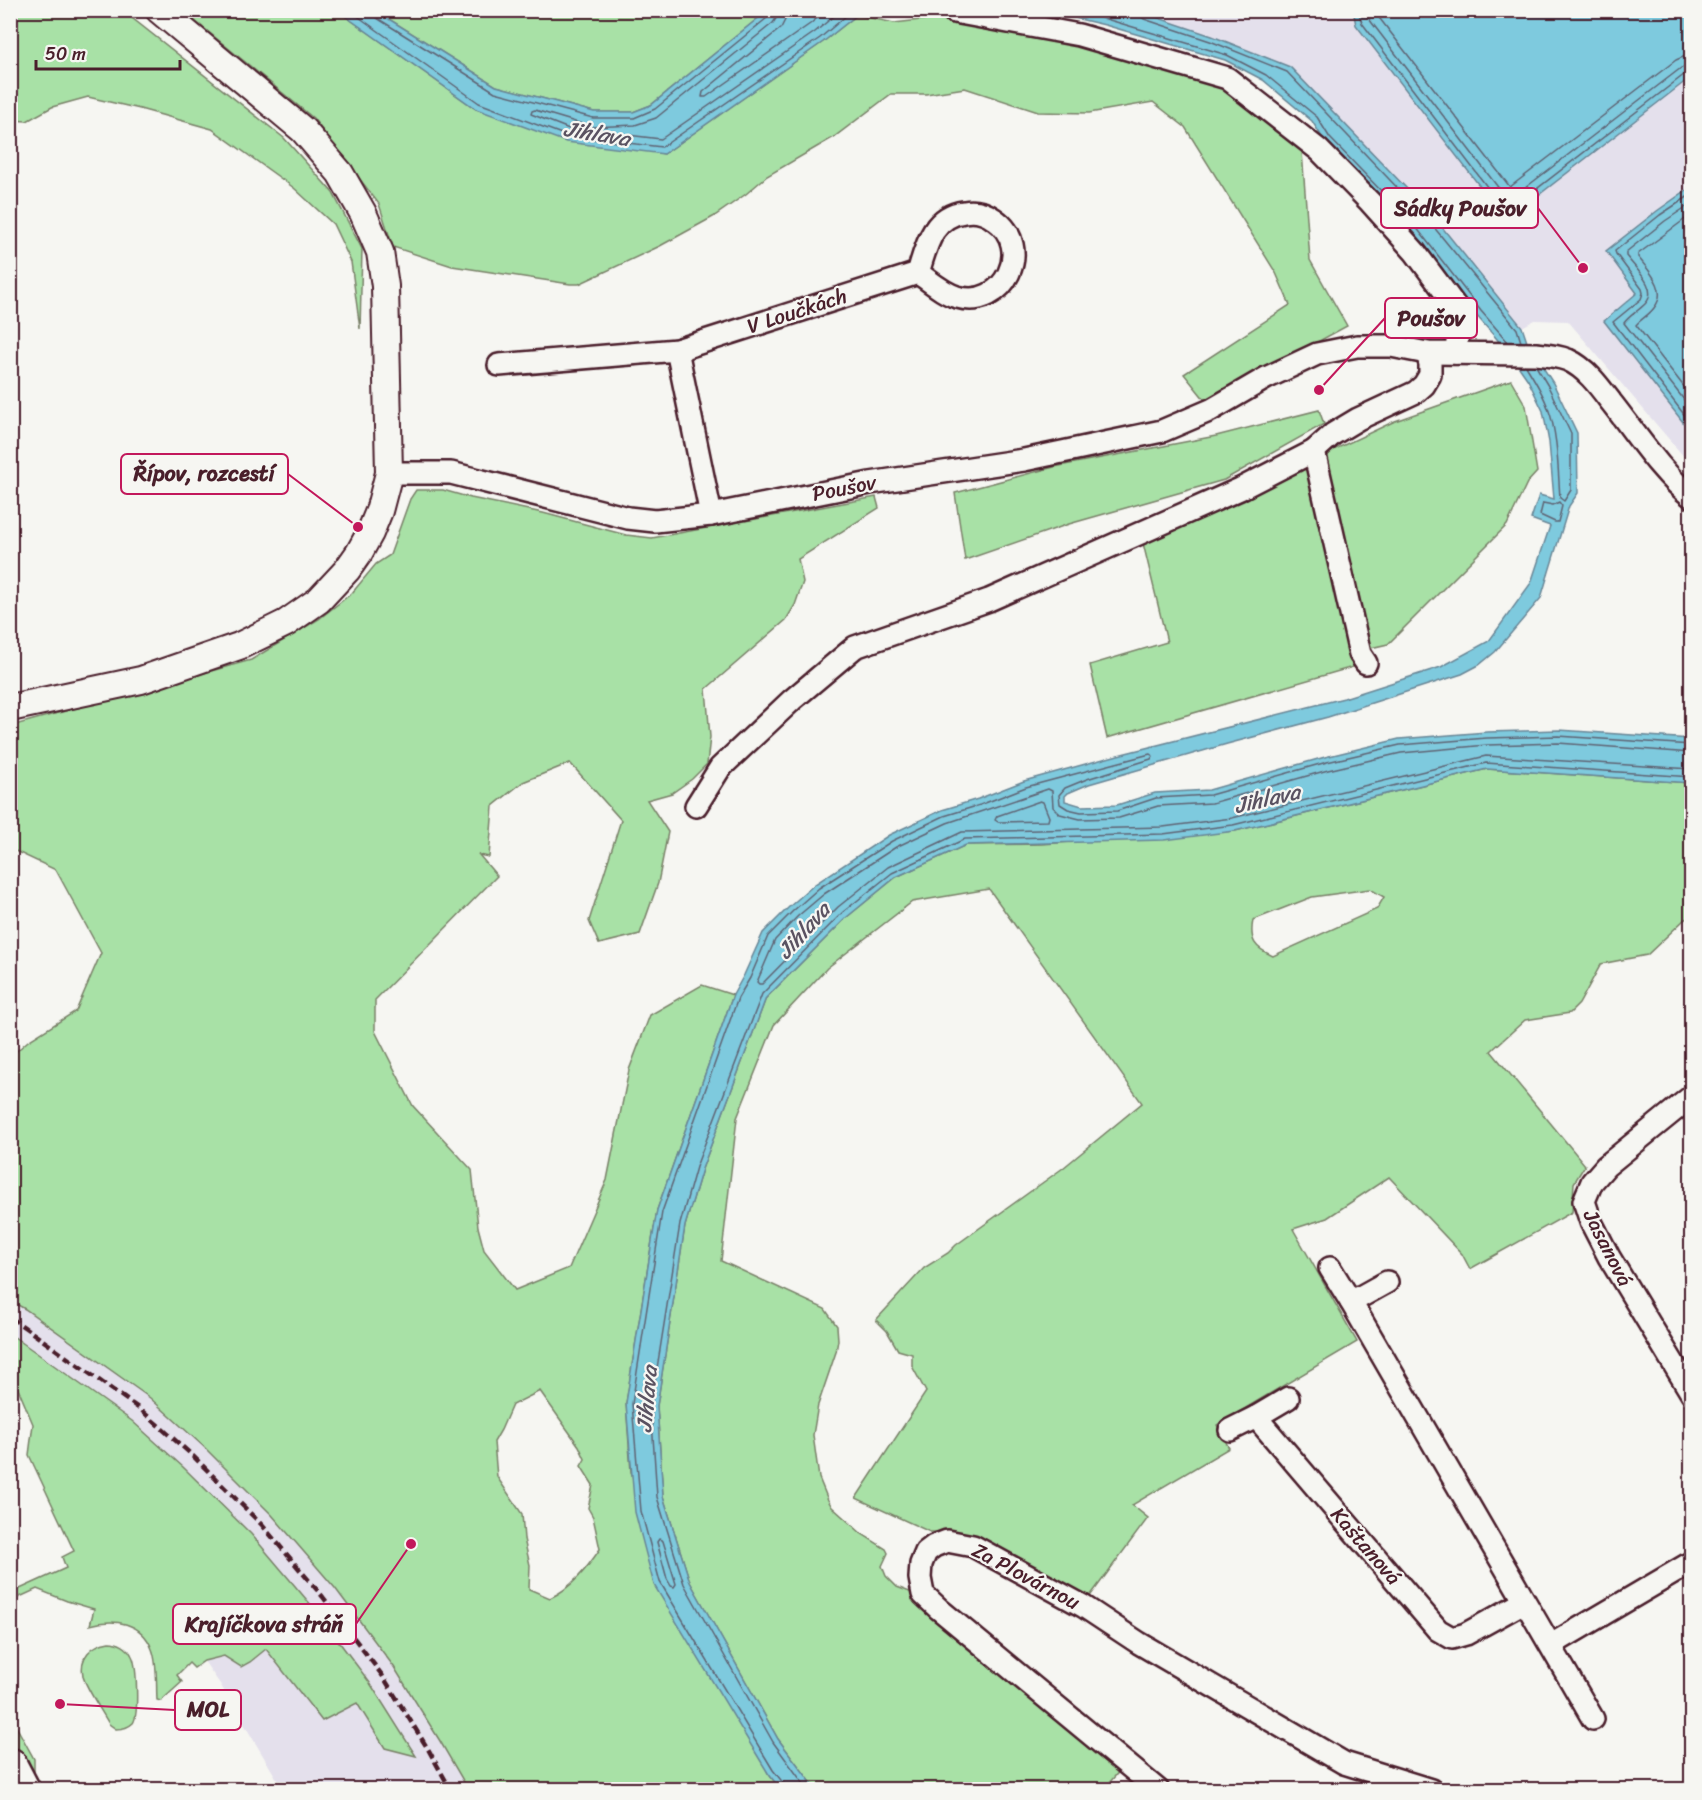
<svg xmlns="http://www.w3.org/2000/svg" width="1702" height="1800" font-family="Sriracha,sans-serif">
	<style>
		.built { fill: #e4e0ec }
		.green { fill: #a8e1a6; stroke: #798068; stroke-width: 1.5; fill-rule: evenodd }
		.water { fill: #7ecade; stroke: #698696; stroke-width: 1.5 }
		.lines { fill: none; stroke-linecap: round; stroke-linejoin: round }
		.shore { stroke: #5f6373; stroke-width: 1.5 }
		.minor-casing { stroke: #4a1f2b; stroke-width: 26 }
		.tertiary-casing { stroke: #4a1f2b; stroke-width: 30 }
		.primary-casing { stroke: #4a1f2b; stroke-width: 38 }
		.minor { stroke: #f6f6f2; stroke-width: 21 }
		.tertiary { stroke: #f6f6f2; stroke-width: 26 }
		.primary { stroke: #f6f6f2; stroke-width: 33 }
		.rail { stroke: #4a1f2b; stroke-width: 4.5; stroke-dasharray: 9 4.5; stroke-linecap: butt }
		.labels { text-anchor: middle; stroke-width: 4.5; stroke-linejoin: round; paint-order: stroke }
		.street-label { font-size: 21px; fill: #4a1f2b; stroke: #f6f6f2 }
		.water-label { font-size: 22px; font-style: italic; fill: #5a5261; stroke: #f6f6f2 }
		.leader { fill: none; stroke: #c2185b; stroke-width: 2 }
		.callout-dot { fill: #c2185b; stroke: #f6f6f2; stroke-width: 2 }
		.callout { fill: #f6f6f2; stroke: #c2185b; stroke-width: 2 }
		.callout-label { font-size: 22px; text-anchor: middle; font-weight: bold; fill: #4a1f2b }
	</style>
	<rect width="100%" height="100%" fill="#f6f6f2"/>
	<filter id="ink" filterUnits="userSpaceOnUse"><feTurbulence type="fractalNoise" baseFrequency=".0167" numOctaves="2"/><feDisplacementMap in="SourceGraphic" scale="12" xChannelSelector="R" yChannelSelector="G"/><feConvolveMatrix kernelMatrix="1 2 1 2 8 2 1 2 1" color-interpolation-filters="sRGB"/></filter>
	<g filter="url(#ink)">
		<g class="built">
			<path d="M 1138,11 L 1691,11 L 1691,463 L 1685,458 L 1568,321 L 1535,320 L 1522,327 L 1433,216 L 1290,67 L 1212,36 Z"/>
			<path d="M 11,1301 L 25,1309 L 150,1398 L 203,1446 L 272,1515 L 335,1588 L 394,1667 L 440,1741 L 468,1789 L 283,1789 L 220,1684 L 204,1661 L 218,1656 L 265,1648 L 357,1703 L 385,1748 L 415,1755 L 370,1683 L 312,1606 L 251,1534 L 183,1467 L 132,1421 L 11,1334 Z"/>
		</g>
		<g class="green">
			<path d="M 10,11 L 123,11 L 284,138 L 333,193 L 362,249 L 360,329 L 351,262 L 333,224 L 294,188 L 212,129 L 140,109 L 88,97 L 52,107 L 27,121 L 11,120 Z"/>
			<path d="M 183,11 L 338,11 L 476,109 L 643,150 L 664,154 L 823,42 L 857,15 L 894,23 L 965,15 L 1225,85 L 1302,151 L 1310,260 L 1347,326 L 1260,373 L 1205,400 L 1184,374 L 1290,305 L 1276,273 L 1185,127 L 1153,102 L 1089,113 L 1038,112 L 965,88 L 926,94 L 891,94 L 834,137 L 767,176 L 746,194 L 713,217 L 660,246 L 579,284 L 570,284 L 452,266 L 393,247 L 379,204 L 313,118 Z"/>
			<path d="M 376,11 L 767,11 L 651,105 L 633,112 L 594,112 L 496,86 Z"/>
			<path d="M 1511,380 L 1526,406 L 1537,472 L 1527,483 L 1507,525 L 1388,644 L 1366,649 L 1326,460 L 1329,452 L 1395,421 Z"/>
			<path d="M 1319,410 L 1324,424 L 1224,480 L 1069,524 L 965,560 L 955,493 L 1054,467 L 1216,436 Z"/>
			<path d="M 1303,464 L 1310,468 L 1353,667 L 1107,738 L 1090,665 L 1167,642 L 1142,539 Z"/>
			<path d="M 416,490 L 443,490 L 471,498 L 543,513 L 626,535 L 652,538 L 876,497 L 879,508 L 798,559 L 803,582 L 795,605 L 786,620 L 706,689 L 710,737 L 707,764 L 692,779 L 672,793 L 647,800 L 668,832 L 658,883 L 640,934 L 599,944 L 589,921 L 621,820 L 570,763 L 523,782 L 493,806 L 489,857 L 479,855 L 497,876 L 375,1000 L 375,1031 L 413,1106 L 472,1170 L 478,1227 L 484,1250 L 515,1290 L 569,1268 L 607,1180 L 629,1070 L 650,1015 L 702,985 L 733,995 L 657,1210 L 626,1403 L 631,1472 L 768,1773 L 780,1789 L 468,1789 L 440,1741 L 394,1667 L 335,1588 L 272,1515 L 203,1446 L 150,1398 L 25,1309 L 11,1301 L 10,1057 L 28,1041 L 76,1011 L 101,953 L 56,870 L 11,849 L 11,726 L 251,660 L 319,619 L 352,593 L 376,564 L 390,555 L 410,499 ZM 540,1391 L 579,1446 L 585,1459 L 581,1466 L 593,1485 L 588,1508 L 593,1517 L 600,1549 C 587,1568 572,1588 550,1598 L 529,1589 L 530,1565 L 524,1539 L 522,1514 L 497,1477 L 494,1442 L 501,1430 L 512,1405 Z"/>
			<path d="M 1487,769 L 1691,783 L 1691,918 L 1685,919 L 1647,955 L 1601,964 L 1579,1004 L 1570,1013 L 1525,1020 L 1491,1051 L 1585,1165 L 1574,1183 L 1572,1212 L 1470,1269 L 1462,1254 L 1389,1177 L 1327,1218 L 1293,1229 L 1357,1342 L 1217,1425 L 1229,1448 L 1132,1505 L 1148,1518 L 1085,1603 L 953,1532 L 930,1532 L 856,1498 L 926,1392 L 912,1366 L 912,1354 L 898,1350 L 887,1331 L 876,1320 L 924,1268 L 948,1253 L 956,1245 L 1063,1168 L 1142,1103 L 989,889 L 912,902 L 827,968 L 774,1025 L 737,1118 L 721,1261 L 825,1309 L 837,1326 L 838,1340 L 836,1352 L 818,1405 L 813,1435 L 819,1478 L 828,1500 L 832,1507 L 862,1534 L 886,1549 L 888,1553 L 882,1566 L 886,1576 L 897,1587 L 910,1592 L 918,1603 L 1121,1769 L 1104,1789 L 816,1789 L 778,1739 L 690,1582 L 663,1496 L 657,1406 L 685,1226 L 702,1169 L 766,998 L 847,917 L 896,877 L 966,845 L 1042,844 L 1235,831 ZM 1370,889 L 1384,897 L 1377,909 L 1273,956 C 1255,948 1249,941 1253,920 L 1312,897 Z"/>
			<path d="M 10,1334 L 132,1421 L 183,1467 L 251,1534 L 312,1606 L 370,1683 L 416,1756 L 385,1748 L 357,1703 L 322,1721 L 266,1649 L 250,1662 L 241,1667 L 224,1656 L 204,1661 L 194,1668 L 189,1663 L 177,1675 L 182,1682 L 161,1701 L 157,1700 C 156,1685 158,1664 152,1649 C 142,1622 114,1618 90,1625 L 94,1609 L 67,1601 L 37,1589 L 11,1601 L 11,1593 L 66,1568 L 62,1557 L 74,1551 L 29,1455 L 33,1424 L 11,1372 Z"/>
			<path d="M 109,1642 C 118,1642 128,1647 132,1656 C 137,1665 139,1715 133,1723 C 128,1728 122,1729 116,1729 L 109,1724 C 103,1713 85,1686 83,1676 C 79,1657 91,1645 109,1642 Z"/>
			<path d="M 10,1715 L 34,1759 L 34,1771 L 21,1761 L 11,1740 Z"/>
		</g>
		<g class="water">
			<path d="M 1353,10 L 1691,11 L 1691,77 L 1518,211 L 1507,214 L 1498,210 L 1356,25 Z"/>
			<path d="M 338,11 L 376,11 L 496,86 L 594,112 L 633,112 L 651,105 L 767,11 L 867,11 L 857,15 L 823,42 L 664,154 L 566,142 L 476,109 Z"/>
			<path d="M 1044,11 L 1138,11 L 1212,36 L 1290,67 L 1433,216 L 1522,327 L 1527,342 L 1553,383 L 1577,433 L 1578,493 L 1569,506 L 1541,598 L 1495,652 L 1479,665 L 1462,674 L 1328,717 L 1227,744 L 1089,784 L 1068,793 L 1065,796 L 1065,801 L 1082,806 L 1117,805 L 1155,793 L 1209,790 L 1325,757 L 1399,739 L 1487,732 L 1559,730 L 1691,739 L 1691,783 L 1487,769 L 1235,831 L 1164,840 L 966,845 L 896,877 L 847,917 L 766,998 L 702,1169 L 685,1226 L 657,1406 L 663,1496 L 690,1582 L 778,1739 L 816,1789 L 780,1789 L 768,1773 L 654,1585 L 635,1512 L 626,1403 L 657,1210 L 733,995 L 744,975 L 763,933 L 789,907 L 815,884 L 889,835 L 942,810 L 978,799 L 1024,781 L 1118,755 L 1344,698 L 1441,667 L 1489,641 L 1531,583 L 1550,526 L 1531,519 L 1539,495 L 1554,499 L 1549,442 L 1543,411 L 1528,380 L 1510,354 L 1476,315 L 1411,231 L 1325,142 L 1312,121 L 1263,80 L 1225,60 L 1105,25 Z"/>
			<path d="M 1691,187 L 1692,422 L 1686,426 L 1604,321 L 1637,293 L 1606,251 L 1657,211 Z"/>
		</g>
		<g class="lines">
			<g class="shore">
				<path d="M 349,10 L 479,103 L 567,136 L 662,147 L 820,38 L 853,10"/>
				<path d="M 374,10 L 377,18 L 495,92 L 593,118 L 634,118 L 655,109 L 767,18 L 770,10"/>
				<path d="M 778,10 L 777,17 L 773,23 L 656,118 L 635,125 L 592,127 L 535,110 L 532,111 L 531,114 L 569,129 L 589,131 L 592,130 L 594,131 L 661,139 L 815,32 L 841,10"/>
				<path d="M 787,10 L 785,20 L 781,28 L 703,92 L 702,97 L 706,97 L 810,24 L 827,10"/>
				<path d="M 1070,10 L 1106,19 L 1227,55 L 1266,75 L 1317,117 L 1330,138 L 1416,227 L 1481,311 L 1508,342"/>
				<path d="M 1139,10 L 1140,16 L 1144,19 L 1210,41 L 1287,72 L 1428,220 L 1517,329 L 1521,342"/>
				<path d="M 1358,10 L 1362,23 L 1501,205 L 1507,207 L 1516,205 L 1685,74 L 1692,73"/>
				<path d="M 1366,10 L 1369,19 L 1507,199 L 1512,198 L 1681,68 L 1692,65"/>
				<path d="M 1375,10 L 1377,15 L 1510,187 L 1676,60 L 1683,57 L 1692,56"/>
				<path d="M 1692,194 L 1660,215 L 1615,251 L 1616,254 L 1642,289 L 1643,293 L 1641,299 L 1613,322 L 1686,417 L 1692,418"/>
				<path d="M 1692,203 L 1665,221 L 1626,252 L 1626,256 C 1635,268 1660,289 1645,304 C 1638,311 1629,316 1624,323 L 1692,410"/>
				<path d="M 1692,214 L 1638,254 L 1638,257 C 1649,271 1669,290 1654,308 C 1649,315 1641,319 1636,325 L 1692,397"/>
				<path d="M 1526,366 C 1534,379 1543,393 1548,408 C 1558,434 1558,471 1560,498 L 1564,501 L 1571,490 L 1571,434 L 1548,386 L 1536,366"/>
				<path d="M 1559,502 L 1562,506 L 1558,522 L 1555,522 L 1540,515 L 1543,503 L 1553,505 Z"/>
				<path d="M 1692,753 L 1558,743 L 1487,745 L 1401,753 L 1328,770 L 1212,803 L 1158,806 L 1119,818 L 1080,819 L 1060,814 L 1053,807 L 1052,791 L 1048,789 L 947,823 L 896,847 L 824,894 L 798,916 L 775,940 L 757,982 L 759,984 L 762,984 L 838,907 L 888,867 L 962,832 L 1163,827 L 1232,818 L 1486,756 L 1692,769"/>
				<path d="M 1040,801 L 1043,802 L 1049,817 L 1048,821 L 998,822 L 995,820 L 997,816 Z"/>
				<path d="M 659,1539 L 663,1541 L 676,1584 L 674,1587 L 671,1586 L 667,1579 L 657,1542 Z"/>
				<path d="M 784,1790 L 784,1784 L 773,1770 L 660,1582 L 641,1511 L 632,1404 L 662,1212 L 738,998 L 750,978 L 768,936 L 793,911 L 819,888 L 892,841 L 944,816 L 980,805 L 1026,787 L 1150,754 L 1153,756 L 1151,759 L 1087,779 L 1065,788 L 1059,795 L 1060,804 L 1068,809 L 1081,812 L 1117,811 L 1156,798 L 1210,795 L 1327,762 L 1400,745 L 1487,738 L 1558,736 L 1692,745"/>
				<path d="M 808,1790 L 773,1742 L 684,1584 L 657,1497 L 651,1406 L 680,1224 L 696,1167 L 762,994 L 843,912 L 892,873 L 965,839 L 1163,834 L 1233,825 L 1486,763 L 1692,777"/>
			</g>
			<defs>
				<g id="minor">
					<path d="M 954,12 L 1079,35 L 1227,78 L 1319,150 L 1370,202 L 1415,252 L 1456,307 L 1459,320 L 1456,353"/>
					<path d="M 677,350 L 711,515"/>
					<path d="M 499,365 L 677,350 L 918,273 C 930,281 943,293 957,297 C 1004,311 1035,247 994,219 C 986,213 975,210 964,212 C 932,216 926,247 918,273"/>
					<path d="M 1314,451 L 1360,654 L 1366,663"/>
					<path d="M 389,473 L 451,473 L 628,518 L 655,521 L 711,515 L 870,483 L 1024,460 L 1162,431 L 1211,410 L 1266,378 L 1317,354 L 1357,346 L 1391,346 L 1427,353 L 1536,354 C 1547,355 1558,356 1568,360 C 1586,368 1599,386 1611,402 C 1635,432 1661,473 1692,497"/>
					<path d="M 696,806 L 720,768 L 792,700 L 855,647 L 989,600 L 1240,489 L 1314,451 L 1333,434 L 1358,419 L 1416,392 L 1424,385 L 1430,375 L 1430,364 L 1427,353"/>
					<path d="M 1692,1096 L 1606,1166 L 1592,1182 L 1584,1201 L 1591,1222 L 1609,1257 L 1692,1394"/>
					<path d="M 1330,1268 L 1351,1302"/>
					<path d="M 1387,1282 L 1351,1302 L 1593,1719"/>
					<path d="M 1288,1398 L 1256,1417 L 1438,1630 L 1452,1638 L 1466,1634 L 1524,1602"/>
					<path d="M 1230,1430 L 1256,1417"/>
					<path d="M 1551,1645 L 1692,1562"/>
					<path d="M 1158,1790 L 939,1609 L 923,1594 L 920,1578 L 921,1564 L 926,1552 L 934,1546 L 947,1541 L 973,1546 L 1083,1606 L 1139,1643 L 1344,1763 L 1431,1790"/>
				</g>
				<path id="tertiary" d="M 10,708 L 141,680 L 239,646 L 286,623 L 319,600 L 347,570 L 359,553 L 370,533 L 379,511 L 389,473 L 385,286 L 380,252 L 363,213 L 340,173 L 303,130 L 159,10"/>
				<path id="primary" d="M 10,1765 L 23,1790"/>
			</defs>
			<use href="#minor" class="minor-casing"/>
			<use href="#tertiary" class="tertiary-casing"/>
			<use href="#primary" class="primary-casing"/>
			<use href="#minor" class="minor"/>
			<use href="#tertiary" class="tertiary"/>
			<use href="#primary" class="primary"/>
			<path class="rail" d="M 10,1317 L 141,1410 L 193,1456 L 262,1525 L 323,1597 L 382,1675 L 428,1749 L 451,1790"/>
		</g>
	</g>
	<g class="labels">
		<g class="street-label">
			<text transform="translate(797 311) rotate(-18)" y="7">V Loučkách</text>
			<text transform="translate(844 488) rotate(-11)" y="7">Poušov</text>
			<text transform="translate(1608 1248) rotate(63)" y="7">Jasanová</text>
			<text transform="translate(1366 1546) rotate(49)" y="7">Kaštanová</text>
			<text transform="translate(1026 1576) rotate(28)" y="7">Za Plovárnou</text>
		</g>
		<g class="water-label">
			<text transform="translate(597 133) rotate(9)" y="8">Jihlava</text>
			<text transform="translate(1267 798) rotate(-13)" y="8">Jihlava</text>
			<text transform="translate(803 930) rotate(-48)" y="8">Jihlava</text>
			<text transform="translate(646 1399) rotate(-85)" y="8">Jihlava</text>
		</g>
	</g>
	<path class="leader" d="M1583 268L1538 208M1319 390L1385 318M358 527L288 474M411 1544L356 1624M60 1704L175 1710"/>
	<g class="callout-dot">
		<circle cx="1583" cy="268" r="6"/>
		<circle cx="1319" cy="390" r="6"/>
		<circle cx="358" cy="527" r="6"/>
		<circle cx="411" cy="1544" r="6"/>
		<circle cx="60" cy="1704" r="6"/>
	</g>
	<g class="callout">
		<rect x="1381" y="188" width="157" height="40" rx="6"/>
		<rect x="1385" y="298" width="92" height="40" rx="6"/>
		<rect x="121" y="454" width="167" height="40" rx="6"/>
		<rect x="173" y="1604" width="183" height="40" rx="6"/>
		<rect x="175" y="1690" width="66" height="40" rx="6"/>
	</g>
	<g class="callout-label">
		<text x="1460" y="216">Sádky Poušov</text>
		<text x="1431" y="326">Poušov</text>
		<text x="204" y="481">Řípov, rozcestí</text>
		<text x="264" y="1632">Krajíčkova stráň</text>
		<text x="208" y="1717">MOL</text>
	</g>
	<rect width="1702" height="1800" fill="none" stroke="#f6f6f2" stroke-width="36"/>
	<rect x="18" y="18" width="1666" height="1764" fill="none" stroke="#4a1f2b" stroke-width="2" filter="url(#ink)"/>
	<path d="M36 60v9h144v-9" fill="none" stroke="#4a1f2b" stroke-width="3"/>
	<text x="45" y="60" font-size="18" fill="#4a1f2b" stroke="#f6f6f2" stroke-width="4.5" paint-order="stroke">50 m</text>
</svg>
